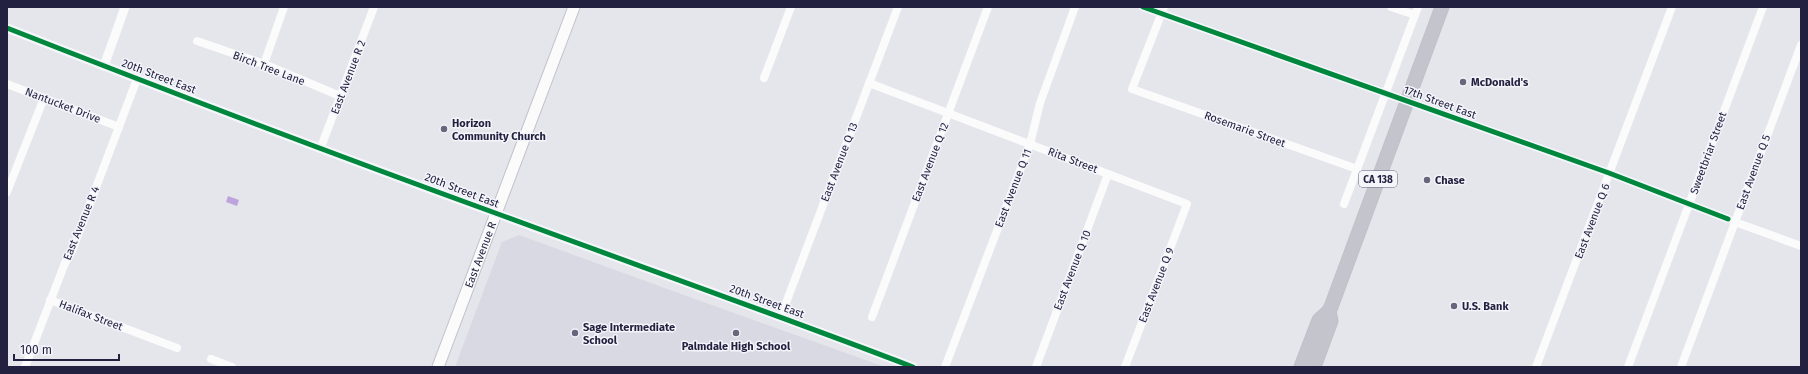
<svg xmlns="http://www.w3.org/2000/svg" width="1808" height="374" font-family="'Fira Sans',sans-serif">
	<style>
		.built { fill: #d8d9e3 }
		.water { fill: #bea4dc }
		.lines { fill: none; stroke-linecap: round; stroke-linejoin: round }
		.secondary-casing { stroke: #c1c1cb; stroke-width: 13 }
		.trunk-casing { stroke: #c1c1ca; stroke-width: 15 }
		.minor { stroke: #fbfbfc; stroke-width: 8 }
		.tertiary { stroke: #fbfbfc; stroke-width: 9 }
		.secondary { stroke: #fbfbfc; stroke-width: 11 }
		.trunk { stroke: #c4c4cd; stroke-width: 13 }
		.cycleway-casing { stroke: #f3f5fa; stroke-width: 8 }
		.cycleway { stroke: #00873e; stroke-width: 5 }
		.poi-dot { fill: #67667c; stroke: #f3f5fa; stroke-width: 1.5 }
		.labels { text-anchor: middle; stroke-width: 3; stroke-linejoin: round; paint-order: stroke }
		.shield { fill: #f3f5fa; stroke: #616178; stroke-width: 1 }
		.shield-label { font-size: 10px; font-weight: bold; fill: #232140 }
		.street-label { font-size: 11px; fill: #232140; stroke: #f3f5fa }
		.poi-label { font-size: 11px; font-weight: bold; fill: #232140; stroke: #f3f5fa; text-anchor: start }
	</style>
	<rect width="100%" height="100%" fill="#e5e6eb"/>
	<path class="built" d="M 519,235 L 695,299 L 885,367 L 455,367 L 502,242 Z"/>
	<path class="water" d="M 228,196 L 239,200 L 237,206 L 226,202 Z"/>
	<g class="lines">
		<defs>
			<g id="secondary">
				<path id="s1" d="M 438,367 L 574,7"/>
			</g>
			<g id="trunk">
				<path d="M 1301,367 L 1319,320 L 1329,311 L 1331,307 L 1442,7"/>
				<path d="M 1314,367 L 1331,321 L 1329,311"/>
			</g>
		</defs>
		<use href="#secondary" class="secondary-casing"/>
		<use href="#trunk" class="trunk-casing"/>
		<g class="minor">
			<path d="M 1143,7 L 1609,173 L 1728,219"/>
			<path d="M 1164,7 L 1132,89 L 1357,169"/>
			<path d="M 1391,7 L 1415,15"/>
			<path d="M 197,41 L 264,64 L 340,96"/>
			<path d="M 264,64 L 284,7"/>
			<path d="M 764,78 L 791,7"/>
			<path d="M 869,83 L 1187,204 L 1125,367"/>
			<path d="M 7,84 L 119,127"/>
			<path d="M 321,147 L 374,7"/>
			<path d="M 7,192 L 44,98"/>
			<path d="M 1344,204 L 1418,7"/>
			<path d="M 1735,222 L 1801,246"/>
			<path d="M 50,300 L 177,348"/>
			<path d="M 781,316 L 898,7"/>
			<path d="M 872,317 L 988,7"/>
			<path d="M 211,359 L 232,367"/>
			<path d="M 25,367 L 65,263 L 72,251 L 137,79"/>
			<path d="M 945,367 L 1030,144 L 1040,103 L 1075,7"/>
			<path d="M 1036,367 L 1108,174"/>
			<path d="M 1536,367 L 1672,7"/>
			<path d="M 1628,367 L 1763,7"/>
			<path d="M 1681,367 L 1801,45"/>
		</g>
		<g class="tertiary">
			<path d="M 7,28 C 170,92 333,154 498,214 C 636,265 775,314 913,367"/>
			<path d="M 104,66 L 125,7"/>
		</g>
		<use href="#secondary" class="secondary"/>
		<use href="#trunk" class="trunk"/>
		<defs>
			<g id="cycleway">
				<path d="M 1143,7 L 1609,173 L 1728,219"/>
				<path d="M 7,28 C 170,92 333,154 498,214 C 636,265 775,314 913,367"/>
			</g>
		</defs>
		<use href="#cycleway" class="cycleway-casing"/>
		<use href="#cycleway" class="cycleway"/>
	</g>
	<g class="poi-dot">
		<circle cx="1463" cy="82" r="4"/>
		<circle cx="444" cy="129" r="4"/>
		<circle cx="1427" cy="180" r="4"/>
		<circle cx="1454" cy="306" r="4"/>
		<circle cx="575" cy="333" r="4"/>
		<circle cx="736" cy="333" r="4"/>
	</g>
	<g class="labels">
		<rect class="shield" x="1359" y="171" width="38" height="16" rx="3"/>
		<g class="shield-label">
			<text x="1378" y="183">CA 138</text>
		</g>
		<g class="street-label">
			<text transform="translate(269 68) rotate(21)" y="4">Birch Tree Lane</text>
			<text transform="translate(159 76) rotate(21)" y="4">20th Street East</text>
			<text transform="translate(348 77) rotate(-69)" y="4">East Avenue R 2</text>
			<text transform="translate(1440 102) rotate(20)" y="4">17th Street East</text>
			<text transform="translate(63 105) rotate(21)" y="4">Nantucket Drive</text>
			<text transform="translate(1245 129) rotate(20)" y="4">Rosemarie Street</text>
			<text transform="translate(1708 153) rotate(-70)" y="4">Sweetbriar Street</text>
			<text transform="translate(1073 160) rotate(21)" y="4">Rita Street</text>
			<text transform="translate(839 162) rotate(-69)" y="4">East Avenue Q 13</text>
			<text transform="translate(930 162) rotate(-69)" y="4">East Avenue Q 12</text>
			<text transform="translate(1753 172) rotate(-70)" y="4">East Avenue Q 5</text>
			<text transform="translate(1013 188) rotate(-69)" y="4">East Avenue Q 11</text>
			<text transform="translate(462 190) rotate(21)" y="4">20th Street East</text>
			<text transform="translate(1592 221) rotate(-69)" y="4">East Avenue Q 6</text>
			<text transform="translate(81 223) rotate(-68)" y="4">East Avenue R 4</text>
			<text dy="4" stroke="none"><textPath href="#s1" startOffset="120">East Avenue R</textPath></text>
			<text transform="translate(1072 270) rotate(-69)" y="4">East Avenue Q 10</text>
			<text transform="translate(1156 285) rotate(-69)" y="4">East Avenue Q 9</text>
			<text transform="translate(767 301) rotate(20)" y="4">20th Street East</text>
			<text transform="translate(91 315) rotate(21)" y="4">Halifax Street</text>
		</g>
		<g class="poi-label">
			<text x="1471" y="86">McDonald's</text>
			<text x="452" y="127">Horizon<tspan x="452" dy="13">Community Church</tspan></text>
			<text x="1435" y="184">Chase</text>
			<text x="1462" y="310">U.S. Bank</text>
			<text x="583" y="331">Sage Intermediate<tspan x="583" dy="13">School</tspan></text>
			<text x="736" y="350" text-anchor="middle">Palmdale High School</text>
		</g>
	</g>
	<rect width="1808" height="374" fill="none" stroke="#232140" stroke-width="16"/>
	<path d="M14 354v6h105v-6" fill="none" stroke="#232140" stroke-width="2"/>
	<text x="20" y="354" font-size="12" fill="#232140" stroke="#f3f5fa" stroke-width="3" paint-order="stroke">100 m</text>
</svg>
